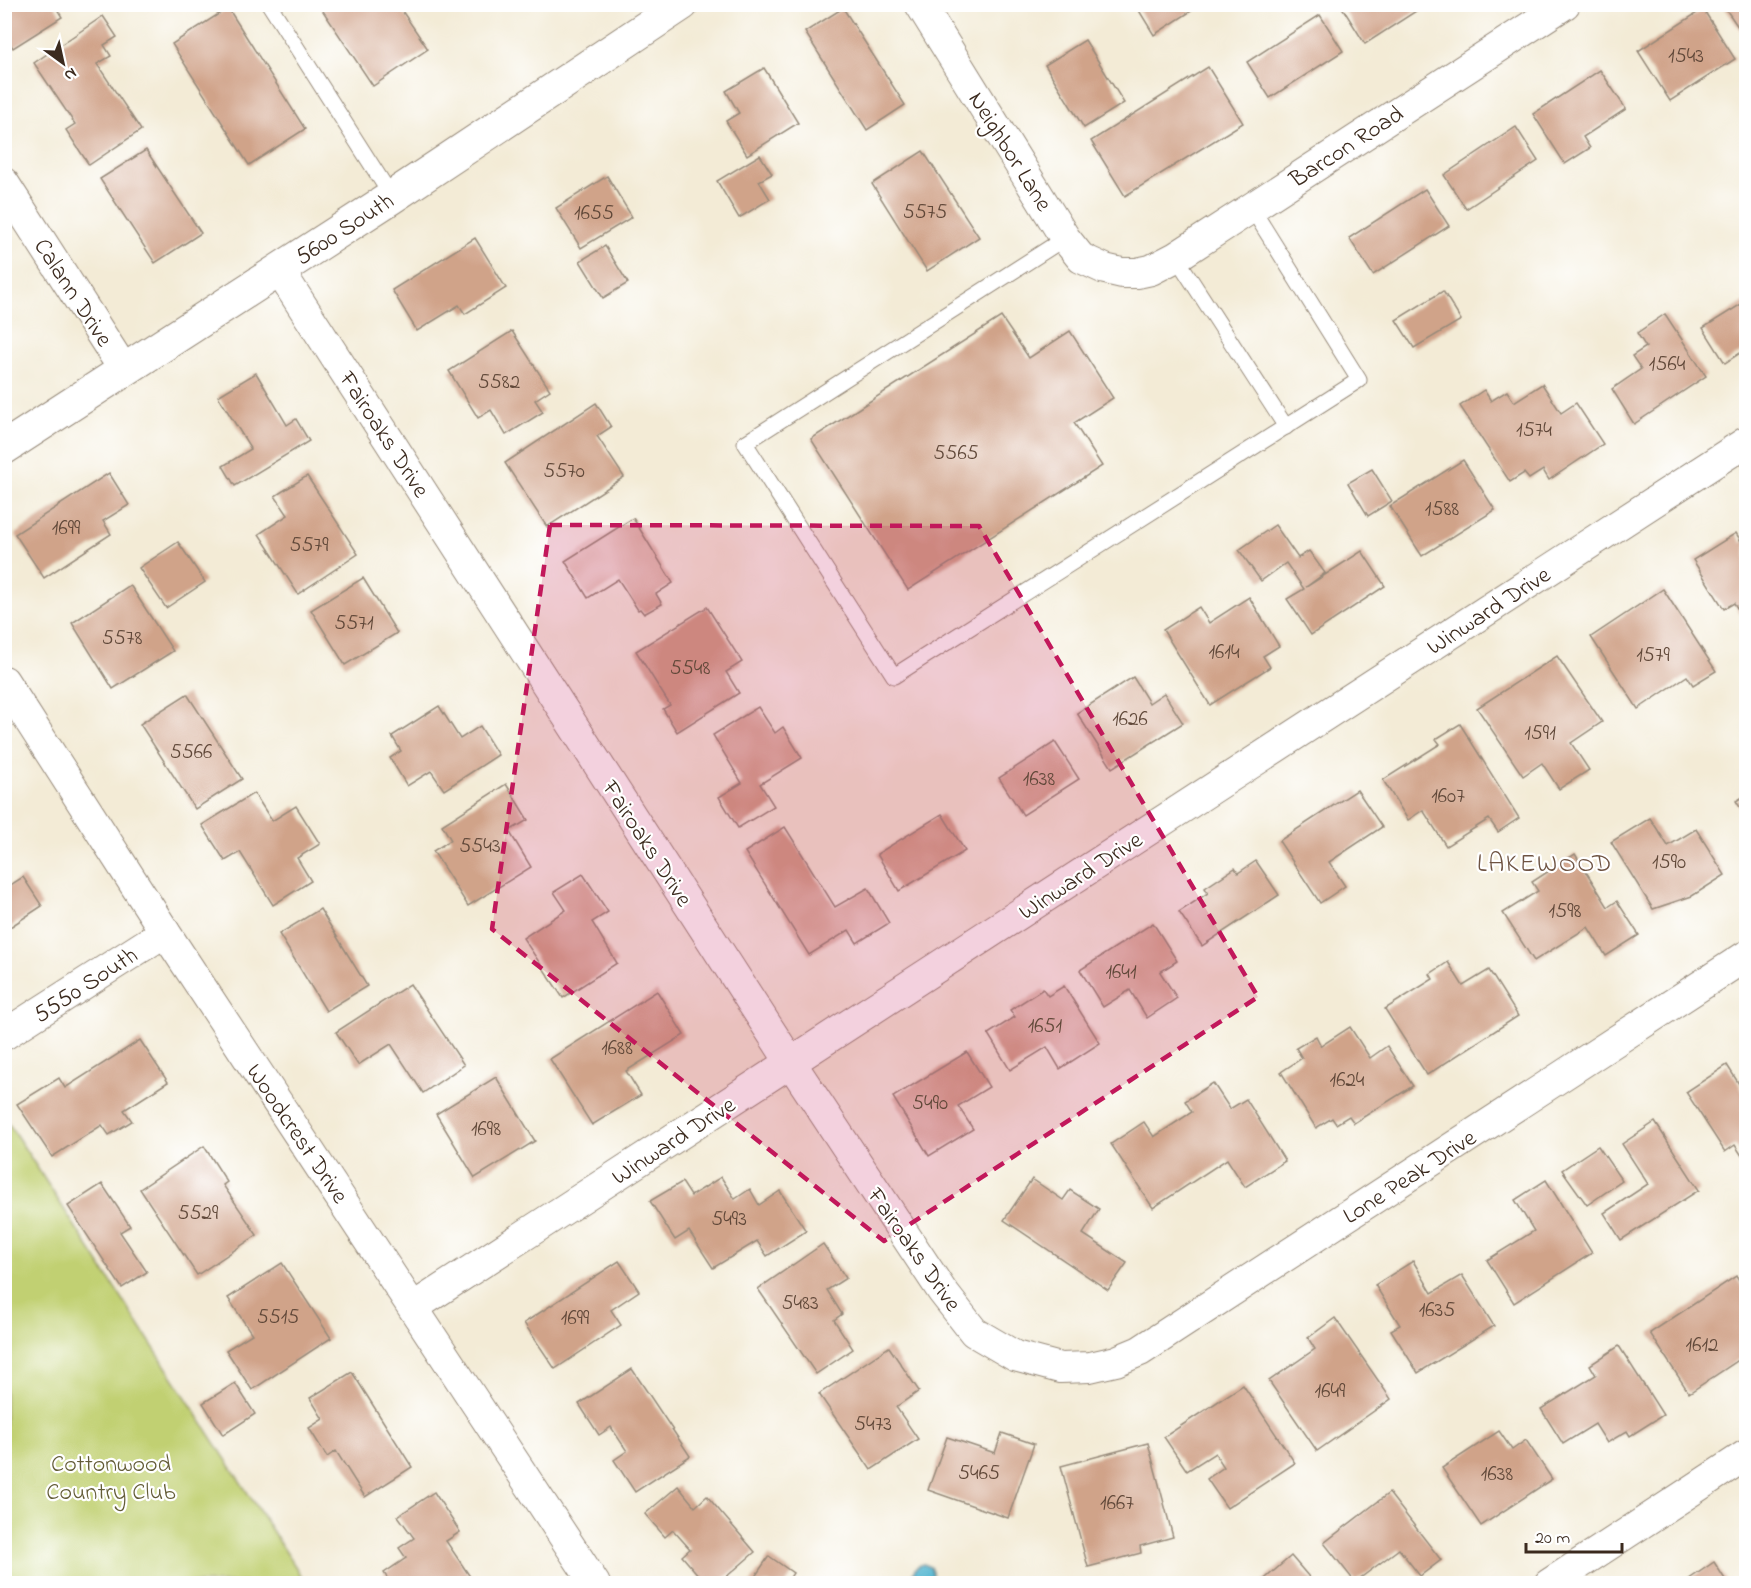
<svg xmlns="http://www.w3.org/2000/svg" width="1751" height="1588" font-family="'Indie Flower',sans-serif">
	<style>
		.green { fill: #c1d072; stroke: #7e7d48; stroke-width: 1.5 }
		.water { fill: #50b4cf; stroke: #466f76; stroke-width: 1.5 }
		.building { fill: #d0a389 }
		.lines { fill: none; stroke-linecap: round; stroke-linejoin: round }
		.service-casing { stroke: #978a7a; stroke-width: 17 }
		.minor-casing { stroke: #978a7a; stroke-width: 32 }
		.secondary-casing { stroke: #978a7a; stroke-width: 35 }
		.service { stroke: #fff; stroke-width: 15 }
		.minor { stroke: #fff; stroke-width: 30 }
		.secondary { stroke: #fff; stroke-width: 33 }
		.marked { fill: #c2185b; fill-opacity: 0.2; stroke: #c2185b; stroke-width: 4.5; stroke-dasharray: 12 8; stroke-linejoin: round }
		.labels { text-anchor: middle; stroke-width: 4.5; stroke-linejoin: round; paint-order: stroke }
		.number-label { font-size: 21px; fill: #604839 }
		.street-label { font-size: 24px; fill: #3b2a1e; stroke: #fff }
		.park-label { font-size: 24px; fill: #635c37; stroke: #fff }
		.neighbourhood-label { font-size: 26px; letter-spacing: 1.5px; fill: #6f5443; stroke: #fff }
	</style>
	<rect width="100%" height="100%" fill="#fff"/>
	<filter id="ink" filterUnits="userSpaceOnUse"><feTurbulence type="fractalNoise" baseFrequency=".0167" numOctaves="2"/><feDisplacementMap in="SourceGraphic" scale="12" xChannelSelector="R" yChannelSelector="G"/><feConvolveMatrix kernelMatrix="1 2 1 2 8 2 1 2 1" color-interpolation-filters="sRGB"/></filter>
	<filter id="wash" filterUnits="userSpaceOnUse"><feTurbulence type="fractalNoise" baseFrequency=".008" numOctaves="4" result="noise"/><feDisplacementMap in="SourceGraphic" scale="24" xChannelSelector="R" yChannelSelector="G"/><feGaussianBlur stdDeviation="1.35" result="paint"/><feColorMatrix in="noise" values="0 0 0 0 0 0 0 0 0 0 0 0 0 0 0 0 0 1.4 0 .05"/><feComposite in="paint" operator="in"/></filter>
	<g filter="url(#wash)">
		<rect width="100%" height="100%" fill="#f3ebd6"/>
		<path class="green" d="M 5,1118 L 306,1583 L 5,1583 Z"/>
		<path class="water" d="M 924,1564 L 930,1567 L 936,1583 L 911,1583 C 914,1574 911,1567 924,1564 Z"/>
		<g id="blocks">
			<g class="building">
				<path d="M 4,4 L 54,4 L 62,17 L 13,48 L 4,35 Z"/>
				<path d="M 1135,4 L 1190,4 L 1193,10 L 1154,35 Z"/>
				<path d="M 1340,4 L 1427,4 L 1365,44 Z"/>
				<path d="M 319,5 L 398,5 L 428,49 L 373,86 Z"/>
				<path d="M 1723,5 L 1746,5 L 1746,31 L 1743,34 Z"/>
				<path d="M 228,8 L 305,129 L 249,165 L 172,44 Z"/>
				<path d="M 843,8 L 905,105 L 867,130 L 805,32 Z"/>
				<path d="M 1703,9 L 1735,59 L 1670,101 L 1638,51 Z"/>
				<path d="M 1320,15 L 1343,51 L 1270,98 L 1247,62 Z"/>
				<path d="M 103,16 L 117,37 L 104,45 L 111,56 L 97,64 L 141,130 L 89,165 L 66,130 L 75,124 L 34,63 Z"/>
				<path d="M 1085,40 L 1124,103 L 1084,128 L 1045,65 Z"/>
				<path d="M 1208,67 L 1243,123 L 1125,196 L 1091,141 Z"/>
				<path d="M 764,68 L 798,123 L 747,155 L 726,121 L 739,113 L 726,91 Z"/>
				<path d="M 1600,70 L 1626,109 L 1583,137 L 1590,148 L 1565,164 L 1533,114 Z"/>
				<path d="M 1516,127 L 1538,161 L 1466,209 L 1444,175 Z"/>
				<path d="M 146,150 L 201,233 L 155,263 L 100,179 Z"/>
				<path d="M 923,151 L 979,237 L 927,271 L 872,184 Z"/>
				<path d="M 760,155 L 772,174 L 759,181 L 770,199 L 739,218 L 717,181 Z"/>
				<path d="M 607,176 L 632,217 L 581,248 L 556,208 Z"/>
				<path d="M 1425,189 L 1449,226 L 1373,275 L 1349,238 Z"/>
				<path d="M 475,238 L 506,288 L 465,314 L 459,305 L 417,331 L 392,290 Z"/>
				<path d="M 605,246 L 628,283 L 603,298 L 580,261 Z"/>
				<path d="M 1443,291 L 1461,320 L 1414,348 L 1396,320 Z"/>
				<path d="M 1746,301 L 1746,349 L 1725,363 L 1703,328 Z"/>
				<path d="M 1665,314 L 1706,376 L 1634,424 L 1612,389 L 1641,369 L 1632,356 L 1646,347 L 1637,333 Z"/>
				<path d="M 1001,317 L 1029,358 L 1070,331 L 1113,398 L 1074,423 L 1102,466 L 908,590 L 811,439 Z"/>
				<path d="M 512,331 L 550,390 L 535,400 L 543,412 L 506,435 L 491,410 L 478,418 L 449,371 Z"/>
				<path d="M 256,373 L 287,425 L 296,419 L 309,441 L 235,486 L 223,466 L 251,449 L 218,396 Z"/>
				<path d="M 1542,384 L 1561,413 L 1576,403 L 1603,444 L 1549,480 L 1543,470 L 1529,479 L 1524,473 L 1510,482 L 1460,406 L 1484,390 L 1491,401 L 1507,391 L 1514,402 Z"/>
				<path d="M 596,403 L 611,427 L 597,436 L 624,477 L 547,527 L 505,463 Z"/>
				<path d="M 1463,460 L 1495,510 L 1422,556 L 1390,506 Z"/>
				<path d="M 1372,469 L 1392,501 L 1368,516 L 1348,483 Z"/>
				<path d="M 109,473 L 129,505 L 103,521 L 111,534 L 44,578 L 15,534 Z"/>
				<path d="M 307,476 L 358,554 L 298,594 L 259,534 L 288,515 L 275,496 Z"/>
				<path d="M 633,518 L 673,583 L 656,594 L 662,604 L 644,614 L 640,609 L 638,610 L 618,579 L 588,598 L 565,561 Z"/>
				<path d="M 1275,525 L 1298,558 L 1309,551 L 1325,573 L 1306,587 L 1362,551 L 1385,586 L 1311,635 L 1287,599 L 1304,589 L 1286,563 L 1261,581 L 1239,550 Z"/>
				<path d="M 1736,533 L 1742,543 L 1746,540 L 1746,613 L 1742,616 L 1734,603 L 1724,609 L 1693,560 Z"/>
				<path d="M 178,542 L 205,582 L 166,608 L 139,568 Z"/>
				<path d="M 363,578 L 397,633 L 345,665 L 311,610 Z"/>
				<path d="M 130,585 L 173,651 L 113,689 L 72,623 Z"/>
				<path d="M 1663,589 L 1716,671 L 1693,685 L 1687,676 L 1638,709 L 1591,637 Z"/>
				<path d="M 1249,597 L 1279,646 L 1263,656 L 1270,667 L 1210,705 L 1163,630 L 1199,607 L 1209,623 Z"/>
				<path d="M 707,607 L 742,662 L 726,672 L 739,693 L 677,732 L 663,709 L 670,705 L 636,651 Z"/>
				<path d="M 1557,656 L 1602,722 L 1571,743 L 1589,770 L 1559,789 L 1542,763 L 1523,776 L 1477,708 Z"/>
				<path d="M 1133,677 L 1149,703 L 1164,693 L 1183,723 L 1112,768 L 1077,713 Z"/>
				<path d="M 187,694 L 242,779 L 195,809 L 140,724 Z"/>
				<path d="M 439,706 L 460,739 L 480,726 L 498,755 L 444,790 L 431,771 L 407,786 L 390,758 L 401,751 L 392,736 Z"/>
				<path d="M 758,707 L 775,733 L 783,727 L 802,758 L 760,784 L 774,806 L 738,828 L 719,797 L 742,783 L 713,735 Z"/>
				<path d="M 1460,724 L 1519,818 L 1498,832 L 1489,819 L 1446,846 L 1423,810 L 1408,820 L 1383,780 L 1440,744 L 1436,739 Z"/>
				<path d="M 1055,742 L 1079,779 L 1023,815 L 999,778 Z"/>
				<path d="M 506,784 L 528,820 L 509,831 L 531,867 L 468,906 L 433,851 L 451,840 L 442,825 Z"/>
				<path d="M 1357,790 L 1382,827 L 1329,862 L 1345,886 L 1320,903 L 1279,841 Z"/>
				<path d="M 254,793 L 272,821 L 296,806 L 320,844 L 297,858 L 311,881 L 273,905 L 240,852 L 225,861 L 202,825 Z"/>
				<path d="M 1746,795 L 1746,817 L 1736,801 Z"/>
				<path d="M 942,814 L 965,851 L 899,891 L 877,854 Z"/>
				<path d="M 1650,818 L 1668,846 L 1696,829 L 1725,875 L 1692,896 L 1653,909 L 1611,842 Z"/>
				<path d="M 785,827 L 835,907 L 868,888 L 889,923 L 857,943 L 849,930 L 809,955 L 745,852 Z"/>
				<path d="M 1575,854 L 1608,907 L 1617,901 L 1639,935 L 1606,956 L 1588,927 L 1534,961 L 1503,913 L 1538,891 L 1532,882 Z"/>
				<path d="M 1256,861 L 1279,895 L 1202,946 L 1179,912 L 1208,893 L 1205,888 L 1235,868 L 1238,873 Z"/>
				<path d="M 583,874 L 608,912 L 592,922 L 617,963 L 563,998 L 523,938 L 566,910 L 554,892 Z"/>
				<path d="M 23,877 L 42,906 L 4,931 L 4,889 Z"/>
				<path d="M 320,909 L 367,986 L 326,1011 L 279,934 Z"/>
				<path d="M 1153,923 L 1177,961 L 1160,972 L 1177,998 L 1147,1018 L 1130,990 L 1103,1007 L 1080,970 Z"/>
				<path d="M 1448,962 L 1463,986 L 1489,970 L 1518,1016 L 1427,1075 L 1385,1009 L 1433,979 L 1430,974 Z"/>
				<path d="M 410,984 L 464,1065 L 423,1093 L 391,1044 L 358,1065 L 336,1032 Z"/>
				<path d="M 1064,986 L 1100,1043 L 1060,1069 L 1047,1047 L 1010,1070 L 988,1034 L 1015,1017 L 1010,1010 L 1043,989 L 1048,996 Z"/>
				<path d="M 657,991 L 684,1035 L 626,1071 L 641,1095 L 592,1125 L 550,1059 Z"/>
				<path d="M 1350,1027 L 1370,1058 L 1387,1046 L 1413,1086 L 1354,1123 L 1349,1116 L 1336,1124 L 1332,1118 L 1316,1128 L 1281,1072 L 1302,1058 L 1296,1048 L 1316,1036 L 1321,1046 Z"/>
				<path d="M 140,1040 L 168,1082 L 124,1110 L 132,1121 L 109,1135 L 102,1125 L 52,1157 L 17,1104 L 59,1078 L 65,1088 Z"/>
				<path d="M 967,1052 L 989,1087 L 958,1106 L 973,1129 L 929,1156 L 893,1097 Z"/>
				<path d="M 1727,1065 L 1746,1095 L 1746,1162 L 1735,1145 L 1725,1152 L 1686,1092 Z"/>
				<path d="M 496,1077 L 535,1141 L 475,1178 L 436,1114 Z"/>
				<path d="M 1213,1083 L 1230,1109 L 1246,1099 L 1285,1161 L 1245,1187 L 1227,1159 L 1153,1208 L 1111,1144 L 1144,1122 L 1154,1137 L 1192,1112 L 1185,1101 Z"/>
				<path d="M 1655,1122 L 1699,1190 L 1621,1240 L 1604,1213 L 1648,1184 L 1622,1144 Z"/>
				<path d="M 204,1146 L 227,1182 L 223,1185 L 257,1235 L 197,1275 L 140,1189 Z"/>
				<path d="M 1598,1146 L 1622,1181 L 1587,1205 L 1562,1170 Z"/>
				<path d="M 721,1177 L 735,1199 L 750,1189 L 759,1205 L 780,1191 L 806,1231 L 767,1256 L 757,1241 L 713,1268 L 689,1231 L 675,1240 L 650,1201 L 682,1182 L 691,1196 Z"/>
				<path d="M 1032,1179 L 1063,1200 L 1070,1190 L 1099,1209 L 1083,1234 L 1127,1263 L 1108,1290 L 1004,1220 Z"/>
				<path d="M 1546,1180 L 1592,1253 L 1514,1303 L 1487,1260 L 1534,1231 L 1515,1200 Z"/>
				<path d="M 102,1184 L 130,1226 L 120,1232 L 147,1272 L 122,1288 L 68,1206 Z"/>
				<path d="M 823,1244 L 846,1278 L 827,1290 L 842,1314 L 834,1320 L 853,1349 L 816,1374 L 758,1289 Z"/>
				<path d="M 619,1261 L 639,1291 L 611,1310 L 621,1325 L 555,1369 L 524,1323 Z"/>
				<path d="M 1413,1261 L 1432,1293 L 1462,1275 L 1494,1326 L 1418,1373 L 1391,1330 L 1400,1325 L 1375,1285 Z"/>
				<path d="M 282,1263 L 331,1338 L 252,1390 L 226,1350 L 252,1334 L 228,1298 Z"/>
				<path d="M 1736,1276 L 1746,1293 L 1746,1355 L 1689,1393 L 1650,1333 Z"/>
				<path d="M 1335,1318 L 1391,1399 L 1317,1451 L 1269,1381 L 1315,1349 L 1308,1338 Z"/>
				<path d="M 1619,1346 L 1663,1415 L 1630,1436 L 1627,1431 L 1607,1443 L 1595,1424 L 1563,1444 L 1541,1409 L 1596,1375 L 1590,1365 Z"/>
				<path d="M 889,1347 L 919,1391 L 896,1407 L 918,1439 L 871,1470 L 819,1394 Z"/>
				<path d="M 632,1369 L 690,1456 L 635,1492 L 614,1460 L 627,1451 L 611,1427 L 599,1435 L 579,1404 Z"/>
				<path d="M 352,1372 L 412,1467 L 365,1497 L 336,1451 L 327,1457 L 309,1428 L 323,1419 L 310,1398 Z"/>
				<path d="M 235,1383 L 255,1414 L 223,1435 L 203,1403 Z"/>
				<path d="M 1243,1385 L 1295,1463 L 1227,1508 L 1207,1479 L 1224,1467 L 1215,1453 L 1187,1471 L 1164,1437 Z"/>
				<path d="M 1499,1431 L 1512,1450 L 1526,1440 L 1552,1479 L 1481,1526 L 1442,1468 Z"/>
				<path d="M 1002,1433 L 1034,1444 L 1008,1518 L 928,1490 L 947,1437 L 995,1453 Z"/>
				<path d="M 1148,1443 L 1173,1537 L 1140,1546 L 1141,1553 L 1088,1567 L 1061,1466 Z"/>
				<path d="M 678,1486 L 695,1507 L 707,1496 L 755,1552 L 718,1584 L 706,1584 L 682,1556 L 690,1549 L 673,1530 L 665,1537 L 645,1514 Z"/>
				<path d="M 434,1492 L 460,1532 L 446,1541 L 475,1584 L 391,1584 L 384,1573 L 406,1558 L 399,1548 L 414,1538 L 398,1516 Z"/>
				<path d="M 1389,1493 L 1441,1560 L 1420,1576 L 1399,1549 L 1355,1582 L 1324,1543 Z"/>
				<path d="M 769,1556 L 793,1573 L 786,1584 L 750,1584 Z"/>
				<path d="M 1291,1556 L 1315,1584 L 1259,1584 Z"/>
				<path d="M 1714,1562 L 1728,1584 L 1682,1584 Z"/>
			</g>
		</g>
	</g>
	<g filter="url(#ink)">
		<use href="#blocks" fill-opacity="0" stroke="#978a7a" stroke-width="1.5"/>
		<g class="lines">
			<defs>
				<g id="service">
					<path d="M 269,4 L 392,197"/>
					<path d="M 1065,238 L 745,443 L 894,676 L 1359,380 L 1251,207"/>
					<path d="M 1176,257 L 1286,427"/>
				</g>
				<g id="minor">
					<path d="M 920,4 L 1065,238 L 1081,258 L 1105,269 L 1122,273 L 1137,273 L 1151,270 L 1176,257 L 1565,4"/>
					<path d="M 4,183 L 124,370"/>
					<path d="M 279,270 L 791,1063 L 942,1291 L 974,1332 L 1015,1356 L 1060,1368 L 1090,1367 L 1116,1361 L 1140,1351 L 1746,956"/>
					<path d="M 4,681 L 165,932 L 595,1584"/>
					<path d="M 4,1035 L 165,932"/>
					<path d="M 414,1307 L 1746,442"/>
					<path d="M 1549,1584 L 1746,1455"/>
				</g>
				<path id="secondary" d="M 4,448 L 392,197 L 682,4"/>
			</defs>
			<use href="#service" class="service-casing"/>
			<use href="#minor" class="minor-casing"/>
			<use href="#secondary" class="secondary-casing"/>
			<use href="#service" class="service"/>
			<use href="#minor" class="minor"/>
			<use href="#secondary" class="secondary"/>
		</g>
	</g>
	<path class="marked" d="M 550,525 L 979,526 L 1258,997 L 884,1241 L 492,929 Z"/>
	<g class="labels">
		<g class="number-label">
			<text x="1686" y="62">1543</text>
			<text x="925" y="218">5575</text>
			<text x="594" y="219">1655</text>
			<text x="1667" y="370">1564</text>
			<text x="499" y="388">5582</text>
			<text x="1534" y="436">1574</text>
			<text x="956" y="459">5565</text>
			<text x="564" y="477">5570</text>
			<text x="1442" y="515">1588</text>
			<text x="66" y="534">1699</text>
			<text x="309" y="551">5579</text>
			<text x="354" y="629">5571</text>
			<text x="122" y="644">5578</text>
			<text x="1224" y="658">1614</text>
			<text x="1653" y="661">1579</text>
			<text x="690" y="674">5548</text>
			<text x="1130" y="725">1626</text>
			<text x="1540" y="739">1591</text>
			<text x="191" y="758">5566</text>
			<text x="1039" y="785">1638</text>
			<text x="1448" y="802">1607</text>
			<text x="480" y="852">5543</text>
			<text x="1669" y="868">1590</text>
			<text x="1565" y="917">1598</text>
			<text x="1121" y="978">1641</text>
			<text x="1045" y="1032">1651</text>
			<text x="617" y="1054">1688</text>
			<text x="1347" y="1086">1624</text>
			<text x="930" y="1109">5490</text>
			<text x="486" y="1135">1698</text>
			<text x="198" y="1219">5529</text>
			<text x="729" y="1225">5493</text>
			<text x="800" y="1309">5483</text>
			<text x="1437" y="1316">1635</text>
			<text x="278" y="1323">5515</text>
			<text x="575" y="1324">1699</text>
			<text x="1702" y="1351">1612</text>
			<text x="1330" y="1397">1649</text>
			<text x="873" y="1430">5473</text>
			<text x="979" y="1479">5465</text>
			<text x="1497" y="1480">1638</text>
			<text x="1117" y="1509">1667</text>
		</g>
		<g class="street-label">
			<text transform="translate(1346 146) rotate(-33)" y="8">Barcon Road</text>
			<text transform="translate(1011 151) rotate(58)" y="8">Neighbor Lane</text>
			<text transform="translate(344 228) rotate(-33)" y="8">5600 South</text>
			<text transform="translate(74 292) rotate(57)" y="8">Calann Drive</text>
			<text transform="translate(385 434) rotate(57)" y="8">Fairoaks Drive</text>
			<text transform="translate(1488 610) rotate(-33)" y="8">Winward Drive</text>
			<text transform="translate(648 843) rotate(57)" y="8">Fairoaks Drive</text>
			<text transform="translate(1080 875) rotate(-33)" y="8">Winward Drive</text>
			<text transform="translate(85 984) rotate(-33)" y="8">5550 South</text>
			<text transform="translate(298 1133) rotate(56)" y="8">Woodcrest Drive</text>
			<text transform="translate(673 1140) rotate(-33)" y="8">Winward Drive</text>
			<text transform="translate(1409 1176) rotate(-33)" y="8">Lone Peak Drive</text>
			<text transform="translate(915 1249) rotate(55)" y="8">Fairoaks Drive</text>
		</g>
		<g class="park-label">
			<text x="111" y="1471">Cottonwood<tspan x="111" dy="28">Country Club</tspan></text>
		</g>
		<g class="neighbourhood-label">
			<text x="1545" y="871">LAKEWOOD</text>
		</g>
	</g>
	<rect width="1751" height="1588" fill="none" stroke="#fff" stroke-width="24"/>
	<g transform="translate(63 63) rotate(147)" stroke="#ffffff" stroke-width="4.5" paint-order="stroke">
	<path d="M0-4.5L10 22L0 15L-10 22Z" fill="#3b2a1e"/>
	<text y="-9" font-size="16" font-weight="bold" text-anchor="middle" fill="#3b2a1e">N</text>
	</g>
	<path d="M1526 1543v9h96v-9" fill="none" stroke="#3b2a1e" stroke-width="3"/>
	<text x="1535" y="1543" font-size="18" fill="#3b2a1e" stroke="#ffffff" stroke-width="4.5" paint-order="stroke">20 m</text>
</svg>
